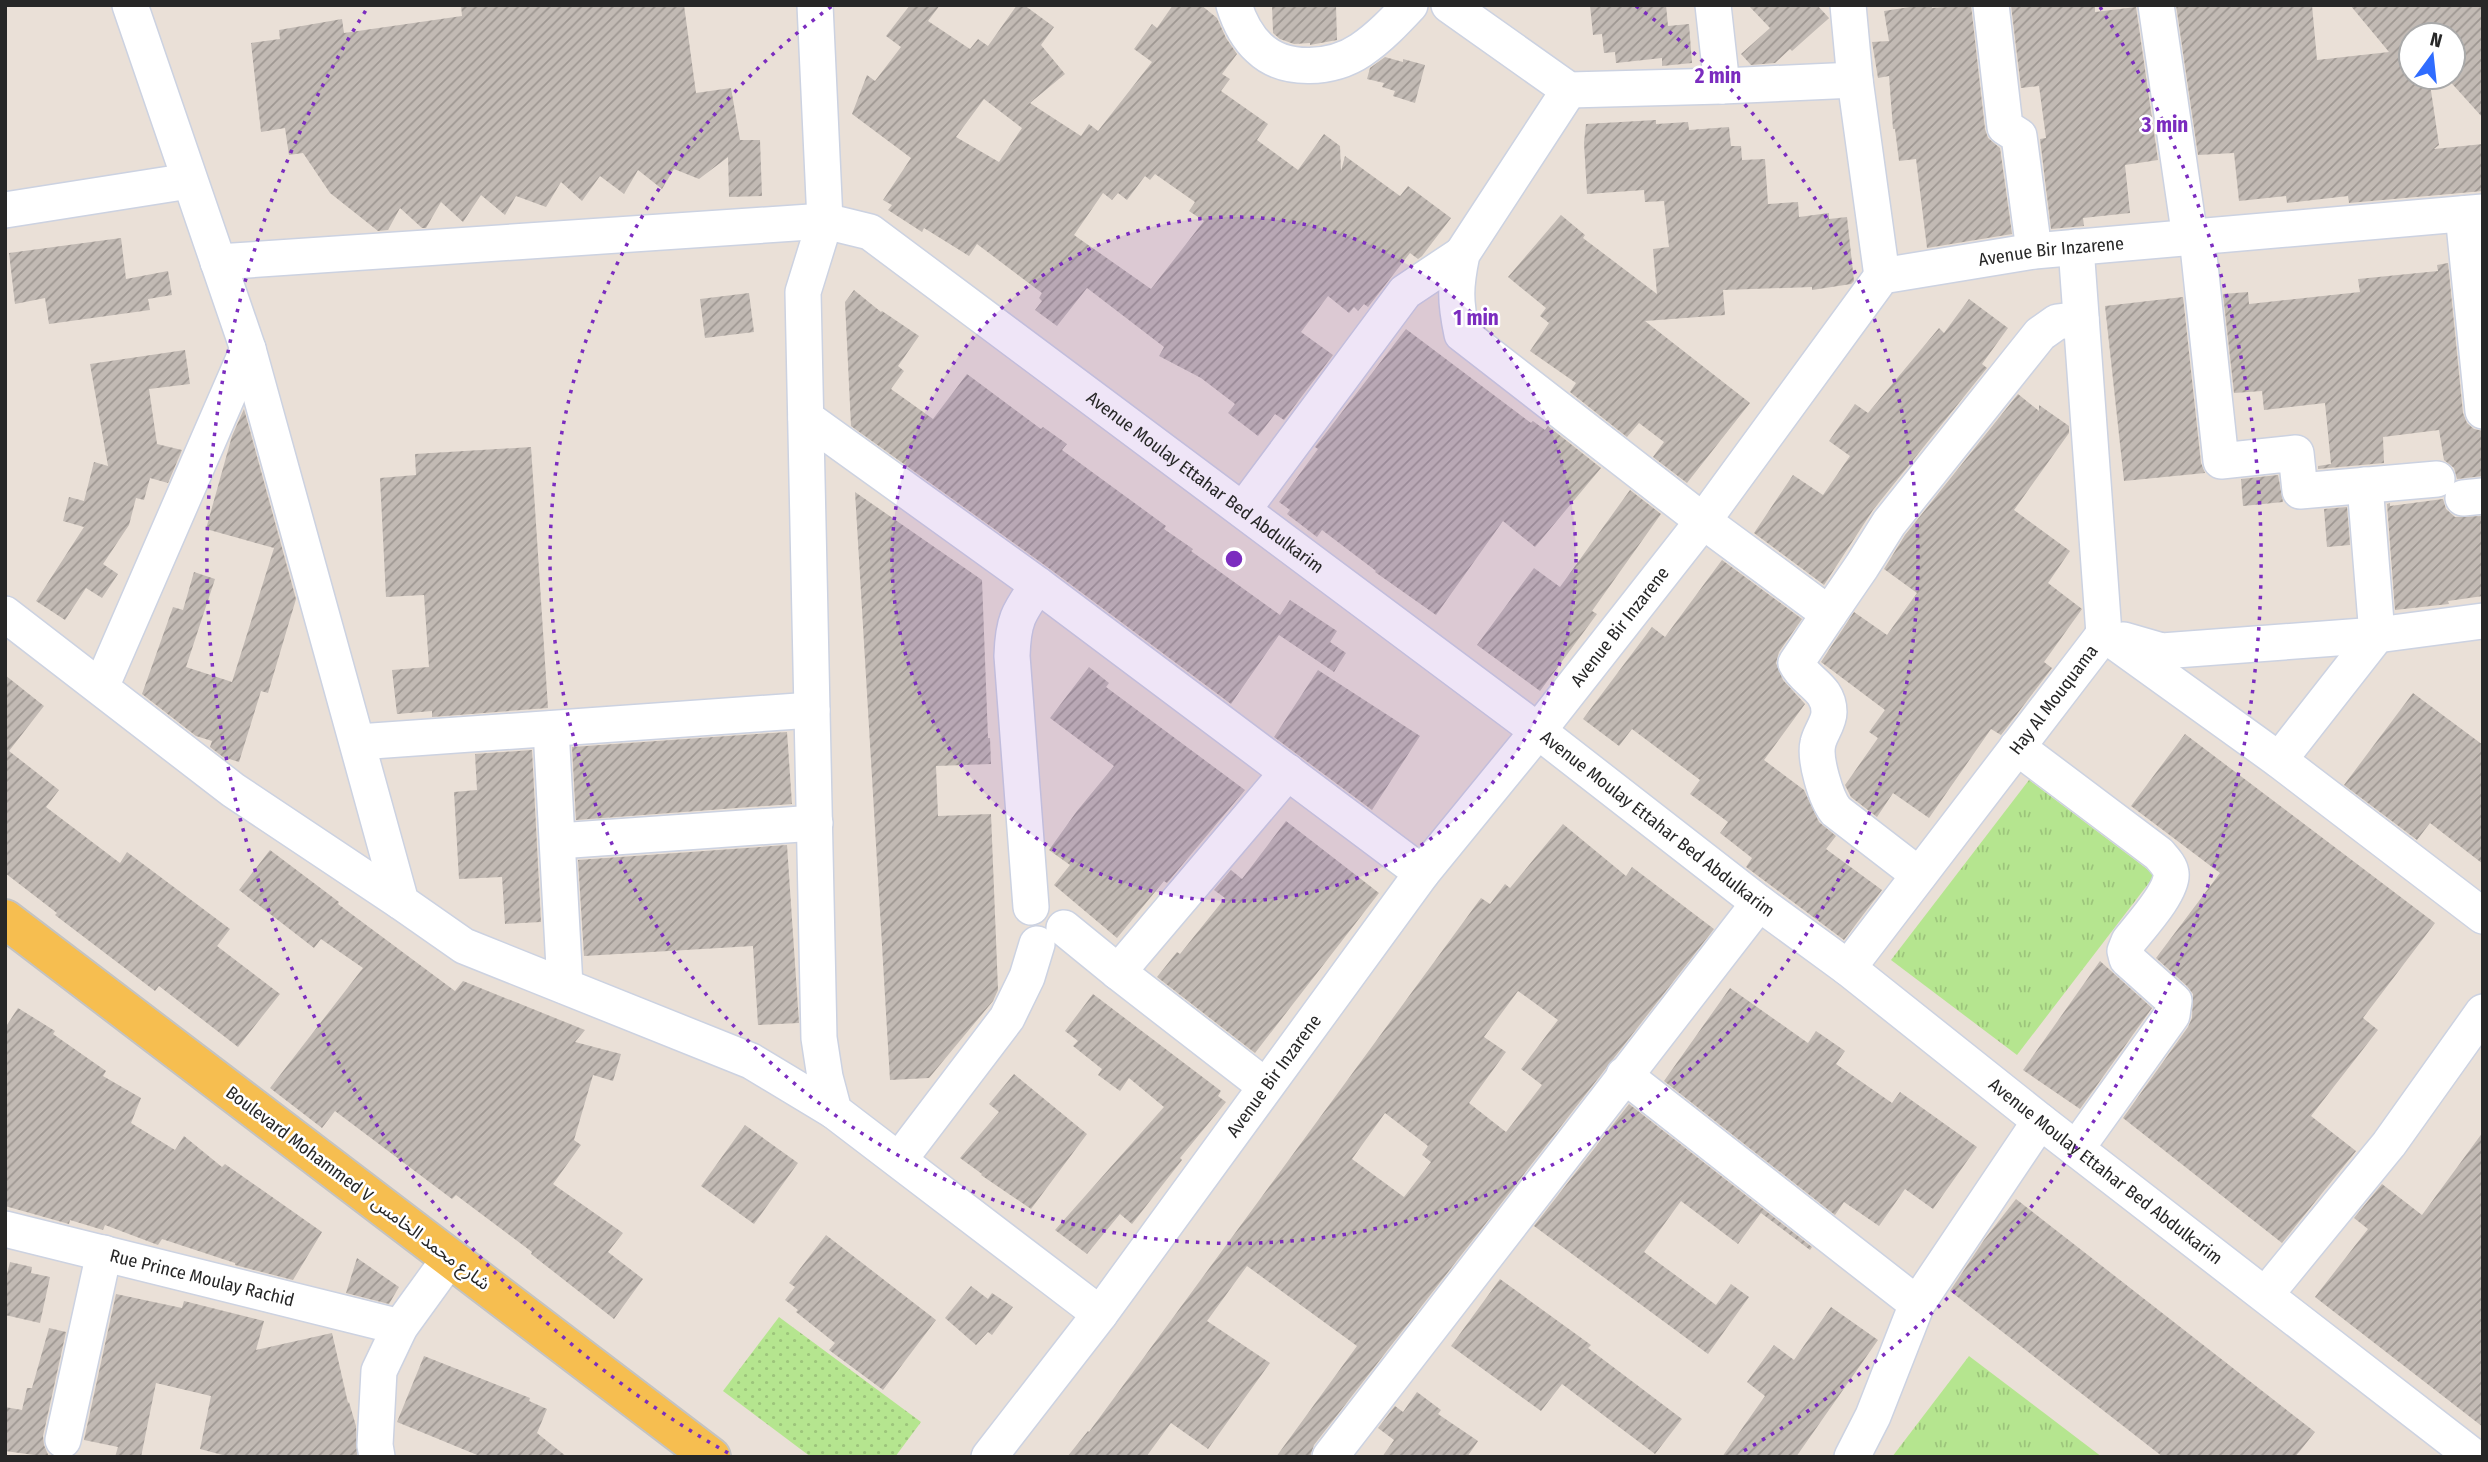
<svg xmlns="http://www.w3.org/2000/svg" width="2488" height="1462" font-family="'Fira Sans Condensed','Noto Sans Arabic',sans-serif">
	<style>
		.grass { fill: url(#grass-tufts) }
		.garden { fill: url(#garden-dots) }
		.building { fill: url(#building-hatch); fill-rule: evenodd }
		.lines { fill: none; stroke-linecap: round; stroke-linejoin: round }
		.minor-casing { stroke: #ccd2e1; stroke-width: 38 }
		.major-casing { stroke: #c3c3c3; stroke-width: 42 }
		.minor { stroke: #fff; stroke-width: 35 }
		.major { stroke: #f6be50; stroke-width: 38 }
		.ring { fill: none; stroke: #7b2cbf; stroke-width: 3.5; stroke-dasharray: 3.5 7 }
		.labels { text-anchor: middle; stroke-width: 5; stroke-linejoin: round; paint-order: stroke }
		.street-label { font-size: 18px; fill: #272727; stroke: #fff }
		.centre { fill: #7b2cbf; stroke: #fff; stroke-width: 3.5 }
		.ring-label { font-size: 21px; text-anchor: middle; font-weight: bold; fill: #7b2cbf; stroke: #fff; stroke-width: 5; stroke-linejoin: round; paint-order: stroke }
	</style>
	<defs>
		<pattern id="grass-tufts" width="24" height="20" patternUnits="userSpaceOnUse" patternTransform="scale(1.75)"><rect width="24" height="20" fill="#b5e58f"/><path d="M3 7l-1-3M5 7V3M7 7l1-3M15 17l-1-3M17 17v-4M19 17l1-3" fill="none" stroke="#9cc47b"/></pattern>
		<pattern id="garden-dots" width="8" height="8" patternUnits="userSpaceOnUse" patternTransform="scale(1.75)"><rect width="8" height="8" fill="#b5e58f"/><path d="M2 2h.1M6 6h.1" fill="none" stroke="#9cc47b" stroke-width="1.8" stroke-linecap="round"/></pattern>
		<pattern id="building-hatch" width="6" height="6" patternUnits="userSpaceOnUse" patternTransform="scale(1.75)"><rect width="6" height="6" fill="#c2bab4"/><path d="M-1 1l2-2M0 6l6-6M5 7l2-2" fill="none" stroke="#9e9792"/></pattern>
	</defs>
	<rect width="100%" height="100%" fill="#eae0d7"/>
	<g class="grass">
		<path d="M 2029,780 L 2155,875 L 2017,1055 L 1891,960 Z"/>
		<path d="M 1969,1356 L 2102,1457 L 1892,1457 Z"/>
	</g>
	<path class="garden" d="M 779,1317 L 921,1422 L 895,1457 L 811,1457 L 723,1391 Z"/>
	<g class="building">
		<path d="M 461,5 L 684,5 L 696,93 L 731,88 L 740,140 L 760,140 L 762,196 L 729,197 L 728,157 L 699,179 L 674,169 L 662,189 L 638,170 L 624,194 L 600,176 L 582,201 L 561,182 L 546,207 L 516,196 L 505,215 L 481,195 L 463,222 L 441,202 L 426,228 L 422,228 L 400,208 L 388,230 L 378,231 L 330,193 L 303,153 L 289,155 L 285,128 L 261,132 L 251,43 L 280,39 L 279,30 L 342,19 L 344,33 L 462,16 Z"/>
		<path d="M 910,5 L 940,5 L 928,21 L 970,49 L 978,39 L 988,46 L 1017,5 L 1024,5 L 1054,27 L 1041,45 L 1065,74 L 1030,103 L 1081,136 L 1089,124 L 1098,131 L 1152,62 L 1134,49 L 1152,24 L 1157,28 L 1173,5 L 1201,5 L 1217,18 L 1226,38 L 1237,54 L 1222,74 L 1230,79 L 1221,91 L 1268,124 L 1257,140 L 1298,170 L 1324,134 L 1340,146 L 1341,171 L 1345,156 L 1400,196 L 1408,186 L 1451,218 L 1422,256 L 1418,259 L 1410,253 L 1368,307 L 1364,304 L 1358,311 L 1354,307 L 1349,313 L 1328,296 L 1301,332 L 1333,355 L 1284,420 L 1275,414 L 1258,436 L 1228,413 L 1235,404 L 1201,378 L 1159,356 L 1164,347 L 1087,288 L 1057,326 L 1035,310 L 1042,301 L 1039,298 L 1042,293 L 977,244 L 969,256 L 924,228 L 922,232 L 888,210 L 892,205 L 883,200 L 911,158 L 852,114 L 867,75 L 875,81 L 901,47 L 886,36 ZM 984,99 L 1022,128 L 999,162 L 956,137 ZM 1155,174 L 1195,202 L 1189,211 L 1204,221 L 1151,289 L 1074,235 L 1103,193 L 1112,200 L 1118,193 L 1127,200 L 1145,176 L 1150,180 Z"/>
		<path d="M 1272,5 L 1336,5 L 1337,40 L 1310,45 L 1310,43 L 1294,44 L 1280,39 L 1273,33 Z"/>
		<path d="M 1590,5 L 1666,5 L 1668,26 L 1689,24 L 1692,63 L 1662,66 L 1662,58 L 1616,63 L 1615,52 L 1604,53 L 1602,34 L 1593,35 Z"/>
		<path d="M 1748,5 L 1817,5 L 1829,18 L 1792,51 L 1790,49 L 1775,63 L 1751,65 L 1741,54 L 1770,28 Z"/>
		<path d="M 1923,5 L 1931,5 L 1932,8 L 1971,5 L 1985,129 L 1988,138 L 2000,148 L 2012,234 L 1927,248 L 1916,159 L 1899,161 L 1895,129 L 1893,129 L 1889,76 L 1878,78 L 1872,42 L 1889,41 L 1884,11 Z"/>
		<path d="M 2011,5 L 2095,5 L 2095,12 L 2136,7 L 2158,160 L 2125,165 L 2130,213 L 2083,218 L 2084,226 L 2051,229 L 2040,139 L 2046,138 L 2039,86 L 2021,88 Z"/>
		<path d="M 2176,5 L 2312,5 L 2317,60 L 2389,52 L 2350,5 L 2483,5 L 2483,118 L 2446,77 L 2453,77 L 2453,35 L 2411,35 L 2411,77 L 2429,77 L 2439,145 L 2434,149 L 2483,144 L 2483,191 L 2349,203 L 2348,196 L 2287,203 L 2286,196 L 2239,201 L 2234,153 L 2198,155 Z"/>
		<path d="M 1385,57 L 1403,62 L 1403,59 L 1425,65 L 1415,103 L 1393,96 L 1395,91 L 1382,87 L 1384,83 L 1367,79 L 1370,68 Z"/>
		<path d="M 1656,120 L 1656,124 L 1688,122 L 1689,130 L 1729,127 L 1731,146 L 1741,146 L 1742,160 L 1765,159 L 1768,204 L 1798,202 L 1799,217 L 1829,213 L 1829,219 L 1847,217 L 1854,281 L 1851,284 L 1812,290 L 1812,287 L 1723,290 L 1725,315 L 1645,321 L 1750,403 L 1687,483 L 1653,457 L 1664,442 L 1639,423 L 1627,437 L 1570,392 L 1576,383 L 1530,351 L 1549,323 L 1540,316 L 1546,308 L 1508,277 L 1561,215 L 1585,235 L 1583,238 L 1657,294 L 1653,249 L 1669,247 L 1664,201 L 1645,202 L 1644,190 L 1587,194 L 1584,143 L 1586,124 Z"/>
		<path d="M 121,238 L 126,279 L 168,271 L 172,295 L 148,299 L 150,310 L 49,324 L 45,298 L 15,304 L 9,253 Z"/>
		<path d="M 2448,263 L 2463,413 L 2467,423 L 2474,429 L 2483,431 L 2483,476 L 2457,479 L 2454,468 L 2444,460 L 2439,430 L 2383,437 L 2384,463 L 2318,469 L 2318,466 L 2331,464 L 2325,403 L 2264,410 L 2262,391 L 2234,393 L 2223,294 L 2248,292 L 2249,304 L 2360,292 L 2358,279 L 2438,271 L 2437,265 Z"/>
		<path d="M 854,290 L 881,312 L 882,311 L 919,336 L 898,366 L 904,371 L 891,389 L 933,419 L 967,374 L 1041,429 L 1043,427 L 1067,444 L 1062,450 L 1166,526 L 1164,529 L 1193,549 L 1191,551 L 1280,615 L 1290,600 L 1337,631 L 1330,642 L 1346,653 L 1334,672 L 1279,635 L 1231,704 L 1050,569 L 851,426 L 845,302 Z"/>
		<path d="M 749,293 L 754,332 L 705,338 L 700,299 Z"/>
		<path d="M 2183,297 L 2201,463 L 2205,473 L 2124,481 L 2105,306 Z"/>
		<path d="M 1969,299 L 2008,328 L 1982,364 L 1987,368 L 1873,510 L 1824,585 L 1754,533 L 1793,475 L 1823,495 L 1850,456 L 1829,441 L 1855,404 L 1868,413 L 1939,328 L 1944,333 Z"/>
		<path d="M 1406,329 L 1531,423 L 1533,421 L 1545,430 L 1548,426 L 1601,468 L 1535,547 L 1503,521 L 1436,615 L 1375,572 L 1376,571 L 1322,530 L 1317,537 L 1287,514 L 1290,510 L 1279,502 L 1318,449 L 1315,447 Z"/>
		<path d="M 185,350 L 190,384 L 149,389 L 157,444 L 182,450 L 168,483 L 150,478 L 144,500 L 136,498 L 129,525 L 103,564 L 118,574 L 102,598 L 86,588 L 65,620 L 36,601 L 84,527 L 63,521 L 69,497 L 84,501 L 94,462 L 108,466 L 90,364 Z"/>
		<path d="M 2018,394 L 2039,411 L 2039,405 L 2069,426 L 2069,433 L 2014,510 L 2070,551 L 2048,583 L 2082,609 L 2044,662 L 2052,668 L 2001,735 L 1991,729 L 1929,818 L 1893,793 L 1877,817 L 1851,797 L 1845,785 L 1878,738 L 1869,732 L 1885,710 L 1821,662 L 1854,612 L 1887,635 L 1917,593 L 1884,569 L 1905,535 Z"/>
		<path d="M 244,409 L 296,599 L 268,693 L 261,691 L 239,762 L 223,757 L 210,747 L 212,741 L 196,736 L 142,694 L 173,607 L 183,610 L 194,572 L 215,579 L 186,667 L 232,682 L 274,548 L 206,529 L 232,436 Z"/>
		<path d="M 531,447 L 548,708 L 432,717 L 432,711 L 397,714 L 392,670 L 429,667 L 424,595 L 386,597 L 380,478 L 416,475 L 415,454 Z"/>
		<path d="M 2278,475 L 2283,502 L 2243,506 L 2241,479 Z"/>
		<path d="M 1630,490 L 1661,514 L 1592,611 L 1597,614 L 1540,691 L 1477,645 L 1534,568 L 1560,587 Z"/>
		<path d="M 855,492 L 982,580 L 988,738 L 990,738 L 991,764 L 936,766 L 938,816 L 991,814 L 998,990 L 993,1001 L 929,1078 L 890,1080 Z"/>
		<path d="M 2443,499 L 2446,509 L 2455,517 L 2483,516 L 2483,596 L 2448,601 L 2449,604 L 2395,610 L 2387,504 L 2390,503 L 2390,506 Z"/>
		<path d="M 2347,507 L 2350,545 L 2327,547 L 2324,509 Z"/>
		<path d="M 1722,560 L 1802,619 L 1779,652 L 1776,663 L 1783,680 L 1805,704 L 1764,760 L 1804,790 L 1819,822 L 1836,836 L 1826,849 L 1882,890 L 1844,940 L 1746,867 L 1752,858 L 1720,833 L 1728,822 L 1690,794 L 1700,780 L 1632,729 L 1619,746 L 1583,719 L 1652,627 L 1665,637 Z"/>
		<path d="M 1089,667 L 1109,683 L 1106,687 L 1245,790 L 1167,883 L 1164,881 L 1117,938 L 1054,885 L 1070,865 L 1049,850 L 1077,811 L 1114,766 L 1050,718 Z"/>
		<path d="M 1318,670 L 1420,736 L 1372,810 L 1274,737 Z"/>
		<path d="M 5,675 L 44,706 L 9,751 L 59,790 L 46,807 L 120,863 L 127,852 L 230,929 L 217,946 L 280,994 L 238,1047 L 159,986 L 155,991 L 55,915 L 57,913 L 5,873 Z"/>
		<path d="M 2413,693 L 2483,745 L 2483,864 L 2430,823 L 2417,840 L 2344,785 Z"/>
		<path d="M 787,732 L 792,804 L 576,820 L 572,747 Z"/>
		<path d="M 2185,734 L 2435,923 L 2363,1018 L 2378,1030 L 2311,1116 L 2356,1151 L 2282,1243 L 2123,1118 L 2188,1027 L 2192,1018 L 2193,994 L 2187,986 L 2156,958 L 2220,873 L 2131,806 Z"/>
		<path d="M 532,750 L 541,922 L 505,924 L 502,877 L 459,879 L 454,792 L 477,790 L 475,754 Z"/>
		<path d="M 1286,821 L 1379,893 L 1255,1053 L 1157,977 L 1177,952 L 1180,954 L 1225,898 L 1214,890 L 1231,870 L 1242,879 Z"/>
		<path d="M 1563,824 L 1626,876 L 1632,867 L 1714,929 L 1314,1445 L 1310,1457 L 1276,1457 L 1357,1346 L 1247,1266 L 1207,1321 L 1270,1363 L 1208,1449 L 1171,1423 L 1146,1457 L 1067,1457 L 1088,1431 L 1089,1432 L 1481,898 L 1490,904 L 1505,884 L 1510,888 ZM 1518,991 L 1558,1020 L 1521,1069 L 1542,1085 L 1506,1132 L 1469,1103 L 1506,1052 L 1484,1037 ZM 1385,1113 L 1428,1146 L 1422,1155 L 1431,1162 L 1404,1197 L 1352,1159 Z"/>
		<path d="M 787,845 L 799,1023 L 758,1025 L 753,946 L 584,956 L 578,860 Z"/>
		<path d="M 270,850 L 339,902 L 338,904 L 455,991 L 463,981 L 585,1030 L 575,1042 L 621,1054 L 613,1081 L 593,1075 L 574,1140 L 581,1145 L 553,1184 L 623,1233 L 608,1252 L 643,1279 L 614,1319 L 531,1254 L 532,1252 L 456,1195 L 452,1199 L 335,1111 L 322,1128 L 270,1088 L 363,968 L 321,939 L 314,948 L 239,890 Z"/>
		<path d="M 2100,961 L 2152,1008 L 2080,1109 L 2023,1070 Z"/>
		<path d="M 1730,988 L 1808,1043 L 1816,1031 L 1845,1051 L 1836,1064 L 1892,1103 L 1900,1092 L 1977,1147 L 1933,1209 L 1905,1189 L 1879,1226 L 1844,1202 L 1835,1215 L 1664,1081 Z"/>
		<path d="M 1093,994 L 1221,1091 L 1218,1096 L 1226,1102 L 1180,1158 L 1182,1160 L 1132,1224 L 1120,1214 L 1087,1254 L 1055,1230 L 1164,1107 L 1129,1078 L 1120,1091 L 1098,1075 L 1102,1069 L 1073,1046 L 1078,1041 L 1065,1031 Z"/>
		<path d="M 18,1008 L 55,1031 L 53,1034 L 106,1071 L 103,1076 L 141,1098 L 131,1123 L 175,1150 L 184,1136 L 222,1167 L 225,1164 L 322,1232 L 293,1280 L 235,1265 L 235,1263 L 162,1239 L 158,1245 L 105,1225 L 103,1230 L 70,1220 L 69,1224 L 5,1206 L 5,1028 Z"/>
		<path d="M 1014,1074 L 1087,1134 L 1031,1209 L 981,1175 L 982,1174 L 960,1158 L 999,1112 L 989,1104 Z"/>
		<path d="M 1629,1104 L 1812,1247 L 1810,1250 L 1761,1213 L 1738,1244 L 1681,1201 L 1644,1252 L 1716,1305 L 1731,1284 L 1749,1297 L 1708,1354 L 1534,1226 Z"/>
		<path d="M 745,1125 L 798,1163 L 754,1224 L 701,1186 Z"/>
		<path d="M 2483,1132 L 2483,1427 L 2315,1297 L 2368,1229 L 2354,1218 L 2382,1184 L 2422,1215 Z"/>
		<path d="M 2016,1199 L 2315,1432 L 2295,1457 L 2163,1457 L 1950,1291 L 1984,1240 Z"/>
		<path d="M 826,1235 L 936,1320 L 883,1390 L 829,1350 L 835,1343 L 796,1312 L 798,1310 L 785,1300 L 795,1287 L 789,1283 Z"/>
		<path d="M 357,1258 L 399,1287 L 389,1304 L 346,1293 Z"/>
		<path d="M 10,1262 L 32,1267 L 31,1273 L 50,1277 L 40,1323 L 5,1315 L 5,1282 Z"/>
		<path d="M 1500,1279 L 1591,1345 L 1588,1348 L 1682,1419 L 1655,1454 L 1562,1384 L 1541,1411 L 1451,1346 Z"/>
		<path d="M 971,1286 L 988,1299 L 992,1293 L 1013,1307 L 992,1335 L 988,1332 L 976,1345 L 945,1318 Z"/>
		<path d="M 116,1294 L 182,1308 L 184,1301 L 264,1321 L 256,1350 L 332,1333 L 348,1403 L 349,1402 L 356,1426 L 357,1457 L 230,1457 L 200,1449 L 211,1396 L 156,1383 L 141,1457 L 115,1457 L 118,1447 L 84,1440 Z"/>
		<path d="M 1831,1307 L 1878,1340 L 1796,1457 L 1722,1457 L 1765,1396 L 1747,1382 L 1774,1345 L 1794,1360 Z"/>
		<path d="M 49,1328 L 66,1332 L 43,1436 L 44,1445 L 49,1457 L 5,1451 L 5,1407 L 22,1410 L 27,1388 L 32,1388 Z"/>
		<path d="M 424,1356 L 530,1398 L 529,1401 L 547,1409 L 537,1433 L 567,1457 L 482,1457 L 397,1422 Z"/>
		<path d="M 1417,1392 L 1441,1410 L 1438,1414 L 1478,1441 L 1467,1457 L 1382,1457 L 1394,1440 L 1378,1428 L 1395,1406 L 1403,1412 Z"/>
	</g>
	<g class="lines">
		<defs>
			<g id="minor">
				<path d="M 130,5 L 248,349 L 401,902 L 464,946 L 751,1061 L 834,1111"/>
				<path d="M 815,5 L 825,221 L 803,292 L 819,1038 L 825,1077 L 834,1111 L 1100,1314"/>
				<path d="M 1234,5 C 1239,21 1246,36 1259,48 C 1285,73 1333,69 1361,50 C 1380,37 1395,21 1410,5"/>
				<path d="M 1449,5 L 1569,90 L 1722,86 L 1855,80"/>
				<path d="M 1713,5 L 1722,86"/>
				<path d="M 1848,5 L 1855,80 L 1882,276"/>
				<path d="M 1991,5 L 2005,127 L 2019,136 L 2034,251"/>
				<path d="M 2156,5 L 2190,238"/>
				<path d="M 1569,90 L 1462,254 C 1455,287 1455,301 1462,334 L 1703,521 L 1829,614 L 1796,663 C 1805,682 1829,687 1829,712 C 1829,723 1820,733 1818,743 C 1814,759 1826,799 1836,811 L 1919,875"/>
				<path d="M 5,210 L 189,181"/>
				<path d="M 2463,214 L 2483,411"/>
				<path d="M 2197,237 L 2221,461 L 2296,453 L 2300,491 L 2437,479"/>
				<path d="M 2076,247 L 2104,634"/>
				<path id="s1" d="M 218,262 L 825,221 L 870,232 L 1538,731 L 1759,903 L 1848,968 L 2040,1121 L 2474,1457"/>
				<path d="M 806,418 L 1038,585"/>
				<path d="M 2463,498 L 2483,496"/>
				<path d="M 1243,510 L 1405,292 L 1462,254"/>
				<path d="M 5,614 L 233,790 L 401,902"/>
				<path d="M 1829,614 L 1862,566 L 1889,523 L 2040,334 L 2057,322 L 2081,319"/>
				<path d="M 2104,634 L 2279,760 L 2483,916"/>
				<path d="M 2124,640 L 2162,651 L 2377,635 L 2483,621"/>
				<path d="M 101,687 L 248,349"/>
				<path d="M 551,729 L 565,986"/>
				<path d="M 358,742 L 812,710"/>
				<path d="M 2017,747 L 2159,854 C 2164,860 2170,866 2171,873 C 2174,890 2140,927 2129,941 L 2125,951 L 2127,959 L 2174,1001 L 2172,1015 L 2076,1149"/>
				<path d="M 2279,760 L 2377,635 L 2365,485"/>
				<path d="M 558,841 L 815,823"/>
				<path d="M 1031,907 L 1012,656 C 1013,621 1018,613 1038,585 L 1422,873"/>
				<path d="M 1064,928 L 1118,972 L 1288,772"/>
				<path id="s2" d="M 1848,968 L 2104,634"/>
				<path d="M 1118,972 L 1265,1086"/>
				<path d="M 1624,1075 L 1917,1304"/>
				<path d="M 899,1160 L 1007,1018 L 1027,977 L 1037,944"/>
				<path id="s3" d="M 5,1229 L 400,1327"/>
				<path d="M 2266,1294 L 2389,1144 L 2483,1012"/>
				<path d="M 63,1440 L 104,1253"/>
				<path d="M 377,1457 L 375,1445 L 379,1371 L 400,1327 L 450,1258"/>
				<path id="s4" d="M 989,1457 L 1100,1314 L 1422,873 L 1538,731 L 1703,521 L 1882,276 L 2034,251 L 2483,212"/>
				<path d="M 1330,1457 L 1759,903"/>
				<path d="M 1852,1457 L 1873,1416 L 1917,1304 L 2040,1121"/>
			</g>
			<path id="major" d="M 5,919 L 711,1457"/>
		</defs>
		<use href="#minor" class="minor-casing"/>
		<use href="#major" class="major-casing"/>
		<use href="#minor" class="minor"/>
		<use href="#major" class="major"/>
	</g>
	<circle cx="1234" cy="559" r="342" fill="#7b2cbf" fill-opacity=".12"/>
	<g class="ring">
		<circle cx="1234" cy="559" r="342"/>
		<path d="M1636 6A684 684 0 1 1 832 6"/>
		<path d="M728 1453A1027 1027 0 0 1 368 7M2100 7A1027 1027 0 0 1 1740 1453"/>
	</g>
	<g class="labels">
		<g class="street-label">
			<text dy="6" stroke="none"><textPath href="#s4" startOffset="1652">Avenue Bir Inzarene</textPath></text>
			<text dy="6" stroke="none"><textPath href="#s1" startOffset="1073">Avenue Moulay Ettahar Bed Abdulkarim</textPath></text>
			<text dy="6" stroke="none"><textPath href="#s4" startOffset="1043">Avenue Bir Inzarene</textPath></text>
			<text dy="6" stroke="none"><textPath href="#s2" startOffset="338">Hay Al Mouquama</textPath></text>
			<text dy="6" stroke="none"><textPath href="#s1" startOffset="1640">Avenue Moulay Ettahar Bed Abdulkarim</textPath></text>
			<text dy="6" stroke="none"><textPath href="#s4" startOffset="476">Avenue Bir Inzarene</textPath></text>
			<text dy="6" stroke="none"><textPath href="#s1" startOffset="2207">Avenue Moulay Ettahar Bed Abdulkarim</textPath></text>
			<text transform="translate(358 1188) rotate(37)" y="6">Boulevard Mohammed V شارع محمد الخامس</text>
			<text dy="6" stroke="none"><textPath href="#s3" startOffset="203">Rue Prince Moulay Rachid</textPath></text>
		</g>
	</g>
	<circle cx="1234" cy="559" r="10" class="centre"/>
	<g class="ring-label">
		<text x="1718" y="83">2 min</text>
		<text x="2165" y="132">3 min</text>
		<text x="1476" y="325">1 min</text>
	</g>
	<rect width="2488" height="1462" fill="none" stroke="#272727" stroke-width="14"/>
	<g transform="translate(2432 56) rotate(15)"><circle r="33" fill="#ffffff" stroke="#a9a9a9" stroke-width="2"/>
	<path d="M0-5L12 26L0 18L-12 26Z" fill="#2f6cff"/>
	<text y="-10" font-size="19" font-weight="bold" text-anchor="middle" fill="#272727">N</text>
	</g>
</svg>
